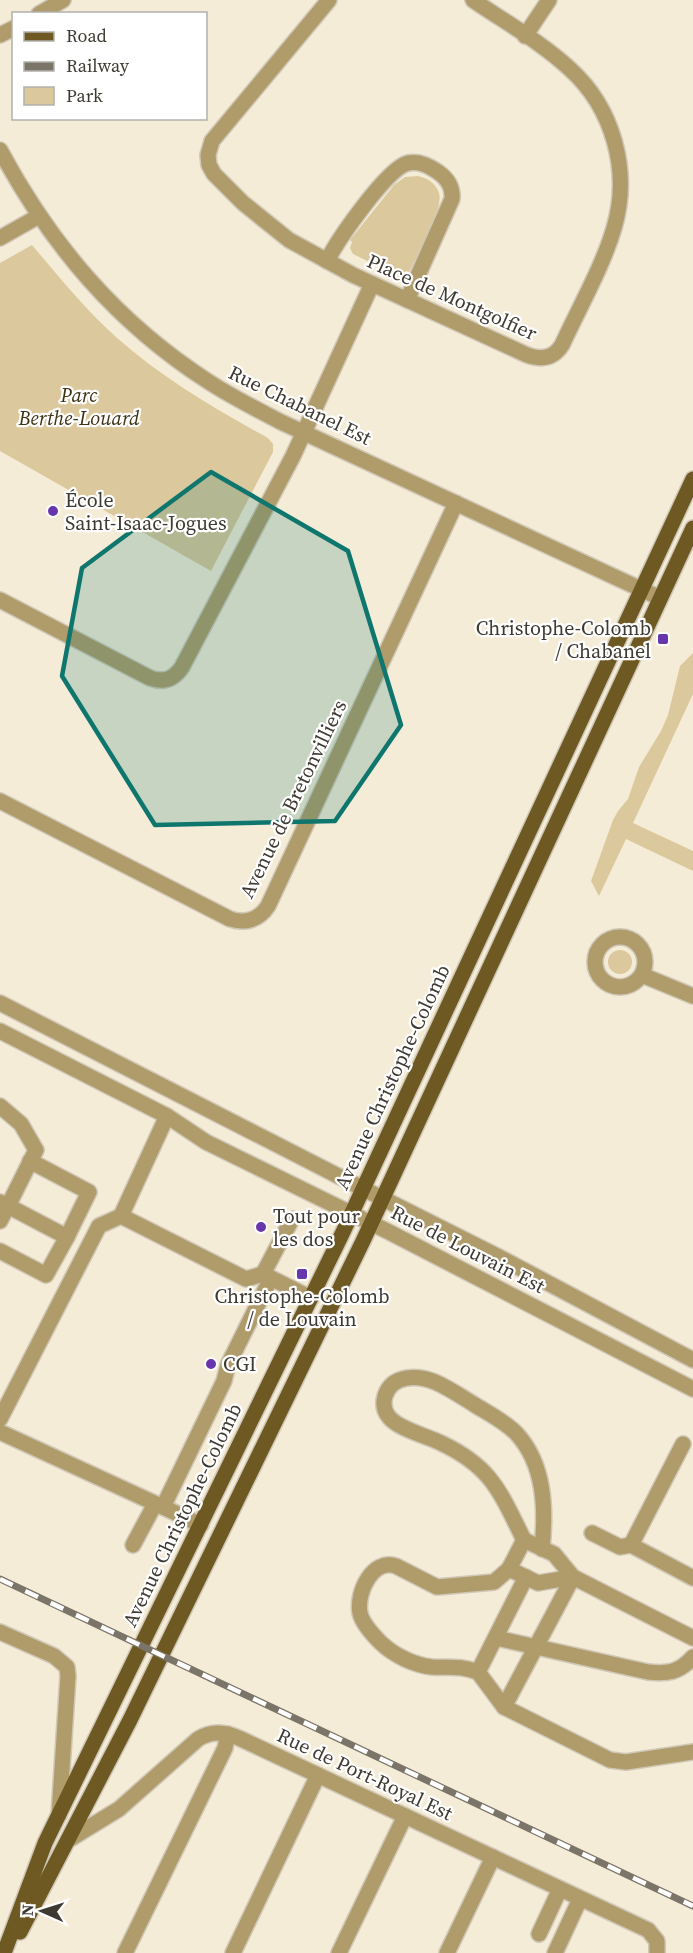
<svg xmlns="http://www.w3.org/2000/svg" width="693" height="1953" font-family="'Source Serif 4',serif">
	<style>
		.green { fill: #dcc89d }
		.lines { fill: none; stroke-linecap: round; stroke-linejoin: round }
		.minor-casing { stroke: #d0c8b7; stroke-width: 18 }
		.major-casing { stroke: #d0c8b7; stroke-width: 18 }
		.minor { stroke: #b09b6b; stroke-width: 15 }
		.major { stroke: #6f5922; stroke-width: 15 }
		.rail-casing { stroke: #7b7569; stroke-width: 7 }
		.rail { stroke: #fff; stroke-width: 4.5; stroke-dasharray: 14; stroke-linecap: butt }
		.marked { fill: #0f766e; fill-opacity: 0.2; stroke: #0f766e; stroke-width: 4.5; stroke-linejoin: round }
		.poi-dot { fill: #6735ac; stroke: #fff; stroke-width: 2 }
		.labels { text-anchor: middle; stroke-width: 4.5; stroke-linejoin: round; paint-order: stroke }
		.street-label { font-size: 20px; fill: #3e3a32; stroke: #fff }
		.park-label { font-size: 20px; font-style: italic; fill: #3d3112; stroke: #fff }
		.poi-label { font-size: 20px; fill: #3e3a32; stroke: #fff; text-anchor: start }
	</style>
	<rect width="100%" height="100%" fill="#f5ecd8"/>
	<g class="green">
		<path d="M 418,176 C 427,178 436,183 439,193 C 444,209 417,256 409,272 L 406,271 L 398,276 L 353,254 L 350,248 L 352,242 L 350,240 L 394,185 L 405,177 Z"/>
		<path d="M 32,245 C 59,277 85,309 116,337 C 162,378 215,409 268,438 L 273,444 L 273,452 L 211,571 L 0,451 L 0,263 Z"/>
		<path d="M 693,653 L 693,694 L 633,823 L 693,851 L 693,871 L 626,839 L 599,896 L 591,881 L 613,820 L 618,811 L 628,799 L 639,767 L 661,731 L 668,715 L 680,666 Z"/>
		<circle cx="620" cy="962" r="12"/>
	</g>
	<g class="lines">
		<defs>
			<g id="minor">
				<path d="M 329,0 L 212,141 L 208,155 L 209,165 L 214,174 L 243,203 L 289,240 L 353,275 L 527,355 C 541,360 553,359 562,345 C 579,308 603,266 614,228 C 631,171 613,108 570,69 C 541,42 505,22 473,0"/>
				<path d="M 39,14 L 63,0"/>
				<path d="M 0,35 L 14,28"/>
				<path d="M 525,36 L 549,0"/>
				<path d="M 0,150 C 51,245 117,323 209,382 C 232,397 256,409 281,422 L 660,598"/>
				<path d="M 0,238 L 39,216"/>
				<path d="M 327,261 C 337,241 387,168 408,163 C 420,161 429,166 438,172 C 448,179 453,187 452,199 L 407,300"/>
				<path d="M 0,600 L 150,678 C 164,683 174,679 182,667 L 293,456 L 372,284"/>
				<path d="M 0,801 L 230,919 C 245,924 259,920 268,906 L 456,503"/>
				<circle cx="620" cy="962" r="25"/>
				<path d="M 642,975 L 693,996"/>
				<path d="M 0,1003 L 346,1180 L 501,1258 L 693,1360"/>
				<path d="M 0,1031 L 167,1116 L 206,1142 L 389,1232 L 693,1389"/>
				<path d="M 0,1106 L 21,1124 L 36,1150 L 8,1206 L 0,1202"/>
				<path d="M 167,1116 L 121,1216 L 246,1279 L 263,1274"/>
				<path d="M 292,1219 L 263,1274 L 311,1298"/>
				<path d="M 0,1221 L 8,1206 L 67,1237 L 89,1192 L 30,1161"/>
				<path d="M 0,1251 L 46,1275 L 67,1237"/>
				<path d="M 0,1419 L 99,1226 L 121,1216"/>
				<path d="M 0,1432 L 163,1507"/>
				<path d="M 683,1444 L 631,1545 L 693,1578"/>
				<path d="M 201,1525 L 163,1507 L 224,1381 L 228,1365 L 271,1278"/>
				<path d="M 592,1533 L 620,1547 L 631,1545"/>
				<path d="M 524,1540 C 500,1492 492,1467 441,1443 C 427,1436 398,1429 389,1417 C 384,1411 383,1403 385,1396 C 392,1374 418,1375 435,1382 C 449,1388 462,1397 475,1405 C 488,1413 504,1421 516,1433 C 545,1464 546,1509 542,1549"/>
				<path d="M 133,1545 L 155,1504"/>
				<path d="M 573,1577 L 504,1707 L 610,1760 L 626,1762 L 693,1752"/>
				<path d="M 573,1577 L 538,1583 L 509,1569 L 524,1540 L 554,1554 L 573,1577 L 693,1638"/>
				<path d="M 0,1632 L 54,1656 L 67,1667 L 68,1676 L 59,1815"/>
				<path d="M 496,1638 L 648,1672 C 667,1674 679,1673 693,1657"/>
				<path d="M 478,1672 C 459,1665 450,1668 432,1667 C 414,1665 395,1656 381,1643 C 374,1636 362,1623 360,1613 C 356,1592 373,1558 396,1566 L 437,1587 L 494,1582 L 509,1569"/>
				<path d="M 504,1707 L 478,1672 L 526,1577"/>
				<path d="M 70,1839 L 119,1809 L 198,1739 C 212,1730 227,1732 241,1739 L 648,1930 L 657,1941 L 657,1953"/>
				<path d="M 539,1934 L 560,1889"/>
				<path d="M 125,1953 L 225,1748 L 228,1734"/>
				<path d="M 233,1953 L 318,1775"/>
				<path d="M 339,1953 L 405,1816"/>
				<path d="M 447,1953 L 493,1857"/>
				<path d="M 555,1953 L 580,1899"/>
			</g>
			<g id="major">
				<path d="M 20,1932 L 130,1720 L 363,1241 L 693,528"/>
				<path d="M 4,1953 L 45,1843 L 343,1232 L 693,479"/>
			</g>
		</defs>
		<use href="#minor" class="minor-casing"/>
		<use href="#major" class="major-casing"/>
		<use href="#minor" class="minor"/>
		<use href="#major" class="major"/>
		<defs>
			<path id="rail" d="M 0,1579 L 693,1906"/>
		</defs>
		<use href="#rail" class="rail-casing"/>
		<use href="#rail" class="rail"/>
	</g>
	<path class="marked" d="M 211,472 L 348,551 L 401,725 L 335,821 L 155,825 L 62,676 L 82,568 Z"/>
	<g class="poi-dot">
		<circle cx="53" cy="511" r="6"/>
		<rect x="657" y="633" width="12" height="12" rx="3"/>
		<circle cx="261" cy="1227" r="6"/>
		<rect x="296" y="1268" width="12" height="12" rx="3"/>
		<circle cx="211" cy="1364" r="6"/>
	</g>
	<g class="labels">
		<g class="street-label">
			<text transform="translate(452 297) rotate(24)" y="7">Place de Montgolfier</text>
			<text transform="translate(300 405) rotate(26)" y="7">Rue Chabanel Est</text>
			<text transform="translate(293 799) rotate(-64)" y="7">Avenue de Bretonvilliers</text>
			<text transform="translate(392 1077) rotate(-65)" y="7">Avenue Christophe-Colomb</text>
			<text transform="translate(468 1249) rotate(27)" y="7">Rue de Louvain Est</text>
			<text transform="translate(182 1515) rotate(-64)" y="7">Avenue Christophe-Colomb</text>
			<text transform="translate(365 1774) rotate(25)" y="7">Rue de Port-Royal Est</text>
		</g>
		<g class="park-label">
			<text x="79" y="402">Parc<tspan x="79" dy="23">Berthe-Louard</tspan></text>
		</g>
		<g class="poi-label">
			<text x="65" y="507">École<tspan x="65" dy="23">Saint-Isaac-Jogues</tspan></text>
			<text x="651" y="635" text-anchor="end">Christophe-Colomb<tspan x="651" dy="23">/ Chabanel</tspan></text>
			<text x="273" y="1223">Tout pour<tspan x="273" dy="23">les dos</tspan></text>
			<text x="302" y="1303" text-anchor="middle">Christophe-Colomb<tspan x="302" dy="23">/ de Louvain</tspan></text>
			<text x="223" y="1371">CGI</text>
		</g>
	</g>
	<rect x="12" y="12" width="195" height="108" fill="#ffffff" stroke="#b2b0ad" stroke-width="1.5"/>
	<rect x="24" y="32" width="30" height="9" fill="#6f5922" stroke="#b2b0ad" stroke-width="1.5"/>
	<text x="66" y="42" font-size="18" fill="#3e3a32">Road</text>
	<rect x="24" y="62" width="30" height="9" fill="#7b7569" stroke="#b2b0ad" stroke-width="1.5"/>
	<text x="66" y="72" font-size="18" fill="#3e3a32">Railway</text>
	<rect x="24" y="87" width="30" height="18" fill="#dcc89d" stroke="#b2b0ad" stroke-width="1.5"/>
	<text x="66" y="102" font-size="18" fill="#3e3a32">Park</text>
	<g transform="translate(42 1911) rotate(273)" stroke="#ffffff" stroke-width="4.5" paint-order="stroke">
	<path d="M0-4.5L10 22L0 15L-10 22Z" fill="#3e3a32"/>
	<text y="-9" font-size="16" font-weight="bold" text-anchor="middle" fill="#3e3a32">N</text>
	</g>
</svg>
